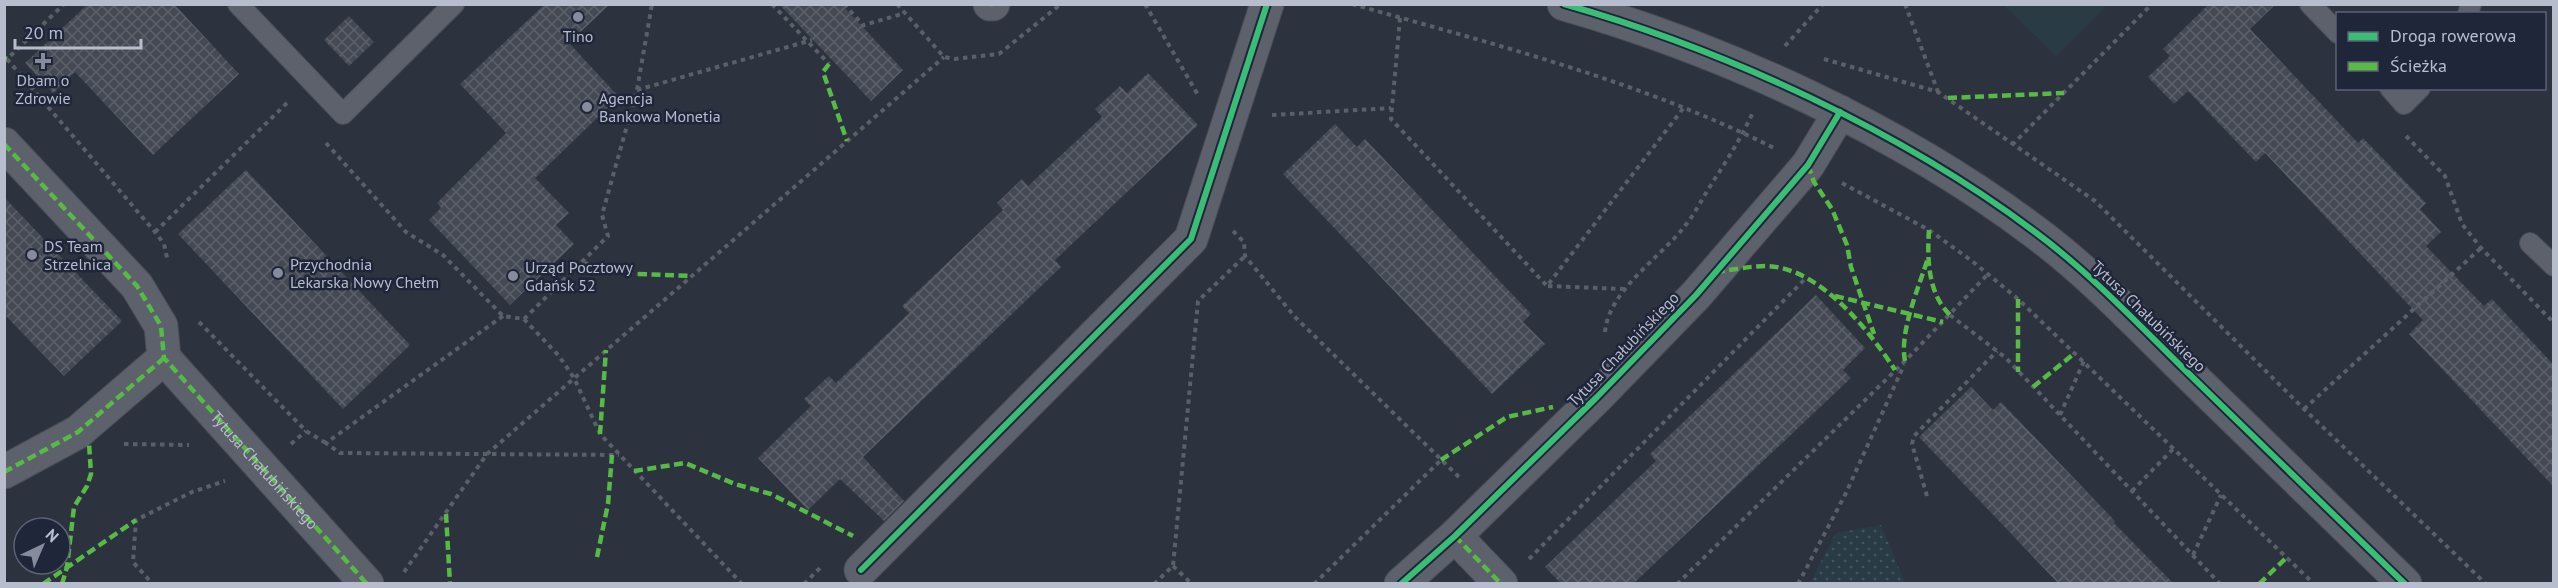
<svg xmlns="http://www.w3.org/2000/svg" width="2558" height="588" font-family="'PT Sans',sans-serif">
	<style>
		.park { fill: url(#park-dots) }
		.pitch { fill: #293c45 }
		.building { fill: url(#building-cross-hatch) }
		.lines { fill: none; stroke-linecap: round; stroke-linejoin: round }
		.lane-casing { stroke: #4a4d57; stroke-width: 22 }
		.street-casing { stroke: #4a4d57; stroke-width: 35 }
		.path { stroke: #5b5f68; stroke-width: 4; stroke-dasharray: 4.5 4.5; stroke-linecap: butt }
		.lane { stroke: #5d616b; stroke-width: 20 }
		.street { stroke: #5d616b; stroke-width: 33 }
		.quiet { stroke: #58b947; stroke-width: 4.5; stroke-dasharray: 9 4.5; stroke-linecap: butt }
		.cycleway-casing { stroke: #1f263a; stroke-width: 10 }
		.cycleway { stroke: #3abd76; stroke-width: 6 }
		.poi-dot { fill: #878c9c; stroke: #1f263a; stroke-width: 2 }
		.labels { text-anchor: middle; stroke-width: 5; stroke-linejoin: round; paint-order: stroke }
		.poi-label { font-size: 16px; fill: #b8bdce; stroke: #1f263a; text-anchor: start }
		.street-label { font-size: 16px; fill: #b8bdce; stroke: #1f263a }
	</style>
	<defs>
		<pattern id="park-dots" width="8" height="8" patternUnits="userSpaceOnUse" patternTransform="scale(1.5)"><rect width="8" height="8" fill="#293c45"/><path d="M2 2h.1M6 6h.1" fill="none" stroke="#46565f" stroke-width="1.8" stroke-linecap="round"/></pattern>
		<pattern id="building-cross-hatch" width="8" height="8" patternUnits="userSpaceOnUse" patternTransform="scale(1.5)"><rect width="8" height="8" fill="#444953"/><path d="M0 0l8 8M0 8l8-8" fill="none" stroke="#5d616b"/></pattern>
	</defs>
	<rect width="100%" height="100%" fill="#2c323e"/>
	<path class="park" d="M 1881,525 L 1905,583 L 1810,583 L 1836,533 Z"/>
	<path class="pitch" d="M 2004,5 L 2107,5 L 2056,56 Z"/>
	<g class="building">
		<path d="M 88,4 L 174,4 L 239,74 L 153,155 L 75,72 L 53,93 L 25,63 Z"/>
		<path d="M 545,4 L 610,4 L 569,43 L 619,97 L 535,178 L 569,213 L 556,225 L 574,244 L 510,305 L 429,220 L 441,208 L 437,203 L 506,133 L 460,84 Z"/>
		<path d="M 779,4 L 841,4 L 903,70 L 871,101 Z"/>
		<path d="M 2209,4 L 2276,4 L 2250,29 L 2358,143 L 2363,138 L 2426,203 L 2420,209 L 2441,232 L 2426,246 L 2484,306 L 2492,299 L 2553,364 L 2553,486 L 2409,334 L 2423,320 L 2265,153 L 2256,162 L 2188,91 L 2174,104 L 2148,77 L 2170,56 L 2163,49 Z"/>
		<path d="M 349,16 L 374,42 L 349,66 L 324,40 Z"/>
		<path d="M 1148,73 L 1198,125 L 1055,260 L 1061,267 L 863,457 L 904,501 L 884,521 L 840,479 L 808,510 L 758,458 L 811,406 L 804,399 L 829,376 L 836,383 L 909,313 L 902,306 L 1003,210 L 997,203 L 1022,179 L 1028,186 L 1102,117 L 1095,109 L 1120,86 L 1127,93 Z"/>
		<path d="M 1335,124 L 1357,147 L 1365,139 L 1531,314 L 1523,322 L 1545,344 L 1492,394 L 1283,174 Z"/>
		<path d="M 246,170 L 410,345 L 343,409 L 178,234 Z"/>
		<path d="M 4,197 L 122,321 L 64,376 L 4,314 Z"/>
		<path d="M 1816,295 L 1865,348 L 1843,370 L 1851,378 L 1633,584 L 1561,584 L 1545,567 L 1656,461 L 1650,454 Z"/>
		<path d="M 1971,387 L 1993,410 L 2001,402 L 2115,521 L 2114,523 L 2174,584 L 2059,584 L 1919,437 Z"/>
	</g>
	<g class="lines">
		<defs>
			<g id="lane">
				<path d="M 238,4 L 343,114 L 454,4"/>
				<path d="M 2310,4 L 2338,33"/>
				<path d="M 2468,14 L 2471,4"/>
				<path d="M 2390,88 L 2404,104 L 2420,88"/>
				<path d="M 2530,243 L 2554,266"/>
			</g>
			<g id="street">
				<path d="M 990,4 L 993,4"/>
				<path d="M 1564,4 C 1725,50 1901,131 2035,232 C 2089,272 2136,322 2184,369 C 2258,441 2331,512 2405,584"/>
				<path d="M 4,144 L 137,286 L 161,326 L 164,358 L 367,584"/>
				<path d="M 4,472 L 78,432 L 164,358"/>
				<path d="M 1455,536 L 1501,584"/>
				<path d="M 861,570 L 1191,239 L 1267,4"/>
				<path d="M 1401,584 L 1455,536 L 1597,397 L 1696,295 L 1808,165 L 1840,112"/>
			</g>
		</defs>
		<use href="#lane" class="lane-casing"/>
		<use href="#street" class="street-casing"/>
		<g class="path">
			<path d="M 772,4 L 829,64"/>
			<path d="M 844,4 L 863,25"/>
			<path d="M 897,4 L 944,57 L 955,59 L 999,54 L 1061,4"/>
			<path d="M 1145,4 L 1198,95"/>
			<path d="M 1352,4 C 1496,45 1640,81 1774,148"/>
			<path d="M 1905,4 L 1938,92"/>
			<path d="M 1400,18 L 1391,119 L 1547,286 L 1685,106"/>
			<path d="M 861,26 L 905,13"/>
			<path d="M 1785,46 L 1823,4"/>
			<path d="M 7,59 L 155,232 L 164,244 L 168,262"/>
			<path d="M 1824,59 L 1938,92 L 2095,201 L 2304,409 L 2486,584"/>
			<path d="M 4,62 L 64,4"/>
			<path d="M 637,90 L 812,40"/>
			<path d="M 1272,115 L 1391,108"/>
			<path d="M 2406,136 L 2445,176 L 2462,224 L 2481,248 L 2554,323"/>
			<path d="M 326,143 L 406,232 L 443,255 L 503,316 L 524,319 L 559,356 L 574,378 L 600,434 L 742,584"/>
			<path d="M 2012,145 L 2152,4"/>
			<path d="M 1842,183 L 1929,230 L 1972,261 L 2018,299 L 2314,584"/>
			<path d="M 1233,231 L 1244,242 L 1245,256 L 1295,317 L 1461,479"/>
			<path d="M 155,232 L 288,102"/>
			<path d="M 584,263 L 638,274"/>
			<path d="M 1548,286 L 1624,289"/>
			<path d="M 1950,315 L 2006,358 L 2220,584"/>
			<path d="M 503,316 L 326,443 L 340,453 L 619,455"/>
			<path d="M 524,319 L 608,236 L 602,215 L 637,90 L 652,4"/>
			<path d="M 199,322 L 306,431 L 326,443"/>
			<path d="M 1605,332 C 1609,290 1659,259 1684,227 C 1694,215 1701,201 1709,188 C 1725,163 1741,139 1753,112"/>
			<path d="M 2304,409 L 2481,248"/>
			<path d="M 2060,415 L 2084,361"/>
			<path d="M 124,444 L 189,445"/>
			<path d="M 291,444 L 306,431"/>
			<path d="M 2132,491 L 2173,449"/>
			<path d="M 1927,496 L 1912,444 L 1914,436 L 1997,351"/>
			<path d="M 2193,555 L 2221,495"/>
			<path d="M 1529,559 L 1805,279"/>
			<path d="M 1173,566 L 1192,584"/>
			<path d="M 404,572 L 487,454 L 944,57"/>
			<path d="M 149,580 L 133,562 L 136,520 L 192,492 L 225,481"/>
			<path d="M 804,584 L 823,565"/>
			<path d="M 1154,584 L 1173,566 L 1198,301 L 1245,256"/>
			<path d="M 1314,584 L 1441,460"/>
			<path d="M 1677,584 L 1905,361 L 1988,274"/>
			<path d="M 1798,584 L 1846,493 L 1904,365"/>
		</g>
		<use href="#lane" class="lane"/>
		<use href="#street" class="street"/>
		<g class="quiet">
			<path d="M 990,4 L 993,4"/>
			<path d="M 4,58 L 7,59"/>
			<path d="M 829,64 L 823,72 L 847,141"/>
			<path d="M 1948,98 L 2064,93"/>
			<path id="s1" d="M 4,144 L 137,286 L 161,326 L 164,358 L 367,584"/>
			<path d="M 1808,165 L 1814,182 L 1832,209 L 1847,245 L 1851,267 L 1874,334"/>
			<path d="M 1929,230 C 1927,259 1928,294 1950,315"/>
			<path d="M 1716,272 C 1732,270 1750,266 1766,266 C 1819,267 1869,330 1895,370"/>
			<path d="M 638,274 L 692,276"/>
			<path d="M 1835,296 L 1943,322"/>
			<path d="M 2018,299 L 2018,372"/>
			<path d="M 1905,361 C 1899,332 1919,287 1928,258"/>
			<path d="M 2033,387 L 2075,353"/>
			<path d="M 600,434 L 606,350"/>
			<path d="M 1441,460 L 1507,417 L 1553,407"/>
			<path d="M 634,471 L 685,463 L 735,484 L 771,494 L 853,536"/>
			<path d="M 4,472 L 78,432 L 164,358"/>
			<path d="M 446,514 L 450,584"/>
			<path d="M 1455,536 L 1501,584"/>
			<path d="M 597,557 L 608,504 L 612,455"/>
			<path d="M 43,584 L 136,520"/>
			<path d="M 62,584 L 67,567 L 74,507 L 87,486 L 91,474 L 89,443"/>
			<path d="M 2259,584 L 2286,558"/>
		</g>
		<defs>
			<g id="cycleway">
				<path d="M 1564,4 C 1725,50 1901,131 2035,232 C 2089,272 2136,322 2184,369 C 2258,441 2331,512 2405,584"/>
				<path d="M 861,570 L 1191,239 L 1267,4"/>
				<path d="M 1401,584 L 1455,536 L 1597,397 L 1696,295 L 1808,165 L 1840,112"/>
			</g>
		</defs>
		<use href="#cycleway" class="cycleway-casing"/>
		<use href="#cycleway" class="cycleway"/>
	</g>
	<g class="poi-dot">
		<circle cx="578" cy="17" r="6"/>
		<path d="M40 52h6v6h6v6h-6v6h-6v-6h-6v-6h6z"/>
		<circle cx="587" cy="107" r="6"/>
		<circle cx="32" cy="255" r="6"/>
		<circle cx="278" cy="273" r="6"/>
		<circle cx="513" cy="276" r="6"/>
	</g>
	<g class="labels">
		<g class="poi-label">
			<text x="578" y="42" text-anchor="middle">Tino</text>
			<text x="43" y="86" text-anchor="middle">Dbam o<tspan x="43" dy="18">Zdrowie</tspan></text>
			<text x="599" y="104">Agencja<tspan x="599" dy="18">Bankowa Monetia</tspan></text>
			<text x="44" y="252">DS Team<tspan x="44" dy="18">Strzelnica</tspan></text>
			<text x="290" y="270">Przychodnia<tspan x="290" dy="18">Lekarska Nowy Chełm</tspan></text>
			<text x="525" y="273">Urząd Pocztowy<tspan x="525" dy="18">Gdańsk 52</tspan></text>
		</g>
		<g class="street-label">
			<text transform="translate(2149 316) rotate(44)" y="6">Tytusa Chałubińskiego</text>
			<text transform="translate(1623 349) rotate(-46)" y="6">Tytusa Chałubińskiego</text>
			<text dy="6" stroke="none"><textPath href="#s1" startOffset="424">Tytusa Chałubińskiego</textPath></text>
		</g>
	</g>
	<rect width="2558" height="588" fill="none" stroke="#b8bdce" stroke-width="12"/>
	<rect x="2336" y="12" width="210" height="78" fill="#1f263a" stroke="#5c6275" stroke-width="1.5"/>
	<rect x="2348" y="32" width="30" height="9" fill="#3abd76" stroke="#5c6275" stroke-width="1.5"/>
	<text x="2390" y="42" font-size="18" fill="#b8bdce">Droga rowerowa</text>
	<rect x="2348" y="62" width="30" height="9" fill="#58b947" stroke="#5c6275" stroke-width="1.5"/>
	<text x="2390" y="72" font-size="18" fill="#b8bdce">Ścieżka</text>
	<g transform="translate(42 546) rotate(44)"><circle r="28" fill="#1f263a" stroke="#5c6275" stroke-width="1.5"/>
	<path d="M0-4.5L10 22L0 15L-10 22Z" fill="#878c9c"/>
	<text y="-9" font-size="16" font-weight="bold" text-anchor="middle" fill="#b8bdce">N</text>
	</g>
	<path d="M15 39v9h126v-9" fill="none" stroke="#b8bdce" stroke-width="3"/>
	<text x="24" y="39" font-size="18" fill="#b8bdce" stroke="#1f263a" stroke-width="4.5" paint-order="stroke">20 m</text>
</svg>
